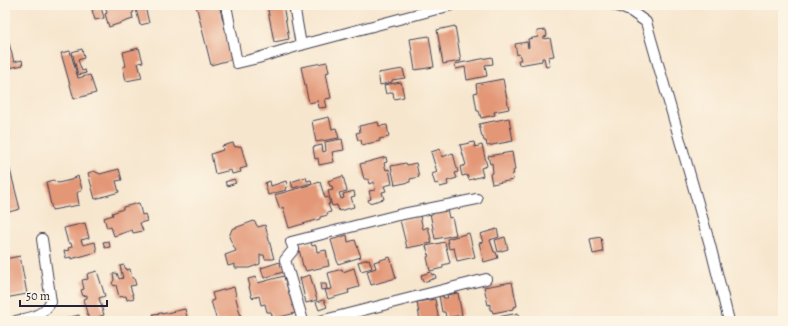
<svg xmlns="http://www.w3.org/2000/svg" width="788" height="326" font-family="Alegreya,serif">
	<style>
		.building { fill: #e39777 }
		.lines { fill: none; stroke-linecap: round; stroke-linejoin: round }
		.street-casing { stroke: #423f51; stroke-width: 12 }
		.street { stroke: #fff; stroke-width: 10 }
	</style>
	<rect width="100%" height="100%" fill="#fcf5e5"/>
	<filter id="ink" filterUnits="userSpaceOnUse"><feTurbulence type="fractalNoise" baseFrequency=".025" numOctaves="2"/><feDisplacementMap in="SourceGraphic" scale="8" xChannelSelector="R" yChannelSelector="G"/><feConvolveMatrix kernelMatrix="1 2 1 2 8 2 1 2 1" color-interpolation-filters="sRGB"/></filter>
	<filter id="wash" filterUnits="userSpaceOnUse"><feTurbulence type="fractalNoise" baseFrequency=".012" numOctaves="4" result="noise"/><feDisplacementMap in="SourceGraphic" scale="16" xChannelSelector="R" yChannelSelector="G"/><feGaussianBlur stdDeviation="0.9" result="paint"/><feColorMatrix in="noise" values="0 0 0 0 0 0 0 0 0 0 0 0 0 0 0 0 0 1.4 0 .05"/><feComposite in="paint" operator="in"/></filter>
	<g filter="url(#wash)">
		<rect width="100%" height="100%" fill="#f7e6ce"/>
		<g id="blocks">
			<g class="building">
				<path d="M 105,5 L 132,5 L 134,12 L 132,13 L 133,19 L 109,27 L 105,14 L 107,13 Z"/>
				<path d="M 196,5 L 219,5 L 233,59 L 211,65 Z"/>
				<path d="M 267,5 L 283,5 L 289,39 L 274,42 Z"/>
				<path d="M 145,6 L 149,23 L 140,25 L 136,9 Z"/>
				<path d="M 101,7 L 104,18 L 95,20 L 92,10 Z"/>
				<path d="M 455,26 L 461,61 L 443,64 L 437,30 Z"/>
				<path d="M 546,30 L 547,36 L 544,37 L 544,39 L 550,38 L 554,56 L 548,57 L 550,66 L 546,67 L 544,58 L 542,58 L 542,61 L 519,65 L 518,60 L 521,60 L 519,54 L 517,55 L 515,44 L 527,42 L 528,48 L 529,47 L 528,39 L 538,37 L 537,31 Z"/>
				<path d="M 429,36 L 434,67 L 415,70 L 410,39 Z"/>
				<path d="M 9,43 L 14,62 L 22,60 L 23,65 L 5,69 L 5,44 Z"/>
				<path d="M 139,48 L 143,62 L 138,63 L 142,78 L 126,81 L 123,67 L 126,66 L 123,52 Z"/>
				<path d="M 82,49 L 84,58 L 78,60 L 82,71 L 85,70 L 86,73 L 78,75 L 72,52 Z"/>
				<path d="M 70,51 L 78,78 L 90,75 L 96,93 L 74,99 L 61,53 Z"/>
				<path d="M 492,57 L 493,64 L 485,65 L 487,76 L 467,80 L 465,67 L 456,69 L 455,64 Z"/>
				<path d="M 327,62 L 329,72 L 326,73 L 331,98 L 325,99 L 327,107 L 319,108 L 318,101 L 309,103 L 301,67 Z"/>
				<path d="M 403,69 L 405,78 L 392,80 L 392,82 L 380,85 L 378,73 Z"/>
				<path d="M 503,79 L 509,109 L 494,112 L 495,115 L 481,118 L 479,111 L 477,111 L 474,93 L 477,92 L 476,84 Z"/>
				<path d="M 401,82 L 404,97 L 394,99 L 393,92 L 386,94 L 384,85 Z"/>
				<path d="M 329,117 L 332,129 L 336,128 L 339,138 L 316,142 L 312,121 Z"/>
				<path d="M 509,118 L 513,141 L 487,146 L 486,141 L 484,141 L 483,137 L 482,137 L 479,124 Z"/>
				<path d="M 378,122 L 379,126 L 387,125 L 389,137 L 379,139 L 380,141 L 362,145 L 361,140 L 358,140 L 356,133 L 360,132 L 359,126 Z"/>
				<path d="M 342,139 L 344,150 L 332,152 L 334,162 L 319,165 L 318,158 L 315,159 L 313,147 L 322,145 L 323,152 L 326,151 L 325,142 Z"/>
				<path d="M 474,142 L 475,147 L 482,145 L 487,166 L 481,168 L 483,176 L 469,180 L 467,175 L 462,176 L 460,167 L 466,165 L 460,145 Z"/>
				<path d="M 233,143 L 235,147 L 241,146 L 247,167 L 240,169 L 241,172 L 232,174 L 231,170 L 215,174 L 211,154 L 223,150 L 222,146 Z"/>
				<path d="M 440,149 L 442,157 L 453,153 L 458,172 L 455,173 L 457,178 L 447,181 L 448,185 L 440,187 L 438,183 L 435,184 L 432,174 L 437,172 L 431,152 Z"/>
				<path d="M 512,152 L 515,170 L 513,171 L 514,174 L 512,174 L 513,180 L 492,184 L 490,174 L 493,173 L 492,163 L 490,164 L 488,156 Z"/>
				<path d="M 386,157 L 387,162 L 384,163 L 386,170 L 389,169 L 392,184 L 384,186 L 386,191 L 382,192 L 384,199 L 369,203 L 368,200 L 371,199 L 369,191 L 375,190 L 374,182 L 369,184 L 368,179 L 364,179 L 360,164 Z"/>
				<path d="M 8,162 L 20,209 L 5,213 L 5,163 Z"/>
				<path d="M 406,163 L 407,165 L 416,163 L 419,177 L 410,179 L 410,182 L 395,185 L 391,166 Z"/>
				<path d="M 119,169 L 122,180 L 116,181 L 119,192 L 95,199 L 88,173 L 94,171 L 100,174 Z"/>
				<path d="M 78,176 L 82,189 L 77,193 L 79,205 L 52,210 L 46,182 L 53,180 L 58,183 L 71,180 Z"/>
				<path d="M 343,176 L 347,191 L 339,193 L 341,199 L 344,198 L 343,194 L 354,191 L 355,196 L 351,197 L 354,207 L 339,211 L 337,205 L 332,206 L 328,191 L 333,190 L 332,186 L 330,186 L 328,181 Z"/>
				<path d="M 306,177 L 307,181 L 311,180 L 312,183 L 293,188 L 291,182 Z"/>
				<path d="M 234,179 L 236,183 L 227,186 L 225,182 Z"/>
				<path d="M 270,181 L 271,186 L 286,181 L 288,187 L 285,188 L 286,190 L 268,195 L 265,183 Z"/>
				<path d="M 320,182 L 325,198 L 328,197 L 330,204 L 328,204 L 331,212 L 327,213 L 328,215 L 320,217 L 320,219 L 289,228 L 283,207 L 280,209 L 275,195 Z"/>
				<path d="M 139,203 L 142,215 L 145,214 L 147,221 L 140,223 L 143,231 L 133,233 L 132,230 L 114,236 L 111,227 L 107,228 L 104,218 L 113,215 L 112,213 L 123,209 L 123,207 Z"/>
				<path d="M 447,209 L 449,218 L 452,217 L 456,235 L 435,239 L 430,213 Z"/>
				<path d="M 420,216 L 423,229 L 428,227 L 432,243 L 407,248 L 400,220 Z"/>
				<path d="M 254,221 L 258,227 L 265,225 L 274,259 L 265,259 L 264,255 L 260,255 L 260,264 L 249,268 L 235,268 L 235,264 L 228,266 L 225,255 L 236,251 L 229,237 L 232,229 Z"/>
				<path d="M 85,223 L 89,238 L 81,240 L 83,245 L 95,242 L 97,252 L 71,259 L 71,257 L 66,258 L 64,251 L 69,250 L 68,248 L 72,247 L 71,243 L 68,243 L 64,228 Z"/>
				<path d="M 497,229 L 499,237 L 490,240 L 494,252 L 496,252 L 498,258 L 484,262 L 479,243 L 483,242 L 480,234 Z"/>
				<path d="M 469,233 L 475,257 L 457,261 L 454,248 L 449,249 L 447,239 Z"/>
				<path d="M 347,235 L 348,242 L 355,240 L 361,257 L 338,264 L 331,240 Z"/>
				<path d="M 505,237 L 508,249 L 498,252 L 495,240 Z"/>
				<path d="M 601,237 L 603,252 L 593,254 L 590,239 Z"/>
				<path d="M 109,241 L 110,247 L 105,248 L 103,242 Z"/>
				<path d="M 311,242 L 312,246 L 316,245 L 317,252 L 326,250 L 329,266 L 306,271 L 304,266 L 303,266 L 298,245 Z"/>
				<path d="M 445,242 L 450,263 L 443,265 L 443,268 L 430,271 L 427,257 L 429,256 L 426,246 Z"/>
				<path d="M 20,256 L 27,294 L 5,298 L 5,259 Z"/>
				<path d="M 390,257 L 396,278 L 371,285 L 367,271 L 376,268 L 374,262 Z"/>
				<path d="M 369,259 L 372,268 L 361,271 L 358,262 Z"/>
				<path d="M 283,261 L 286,271 L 264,278 L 261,268 Z"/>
				<path d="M 124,265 L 126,270 L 130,269 L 132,278 L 134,278 L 136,285 L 130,286 L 134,298 L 127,300 L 126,296 L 119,297 L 116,285 L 114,286 L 112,283 L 114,280 L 113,274 L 117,273 L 119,279 L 123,278 L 120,266 Z"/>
				<path d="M 354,268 L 359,287 L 348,290 L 349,293 L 328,299 L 325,290 L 332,289 L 328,273 L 342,269 L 343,272 Z"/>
				<path d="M 97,271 L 105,296 L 99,298 L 104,315 L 89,320 L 83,299 L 87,298 L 87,295 L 83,296 L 81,290 L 84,289 L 82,280 L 88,279 L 87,274 Z"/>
				<path d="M 431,272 L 432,275 L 435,274 L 436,278 L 423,282 L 421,275 Z"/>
				<path d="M 310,275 L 317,300 L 306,303 L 300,278 Z"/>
				<path d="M 284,276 L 295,313 L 273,319 L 271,312 L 267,312 L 265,304 L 261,305 L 259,296 L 252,298 L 249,287 L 250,286 L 248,279 L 256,277 L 258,283 Z"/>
				<path d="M 512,282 L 517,306 L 513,307 L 513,309 L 493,313 L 492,310 L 490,310 L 490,304 L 488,305 L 484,287 Z"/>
				<path d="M 320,284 L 326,284 L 327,289 L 321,290 Z"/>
				<path d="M 234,287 L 236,295 L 235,295 L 242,321 L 217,321 L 211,301 L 214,300 L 212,293 Z"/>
				<path d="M 458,293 L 462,315 L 446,318 L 445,312 L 442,312 L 439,296 L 443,296 L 444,298 L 448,298 L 447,295 Z"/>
				<path d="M 435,299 L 439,321 L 420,321 L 417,302 Z"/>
				<path d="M 324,300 L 327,307 L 319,310 L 316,302 Z"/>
				<path d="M 185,309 L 188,321 L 150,321 L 149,318 L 154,317 L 153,314 L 162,313 L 162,314 Z"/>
				<path d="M 518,313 L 520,321 L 498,321 L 498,317 Z"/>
				<path d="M 79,315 L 81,321 L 68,321 L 67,318 Z"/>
			</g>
		</g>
	</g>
	<g filter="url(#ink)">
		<use href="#blocks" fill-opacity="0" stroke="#423f51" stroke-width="1"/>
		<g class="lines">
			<defs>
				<g id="street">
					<path d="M 226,5 L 237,63 L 258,58 L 301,45 L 452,5"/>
					<path d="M 294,5 L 301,45"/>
					<path d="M 615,5 L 632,12 L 646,22 L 710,245 L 729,321"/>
					<path d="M 16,321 C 32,317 41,317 51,302 L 42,239"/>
					<path d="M 303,321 L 285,260 L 294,249 L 291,242 L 398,215 L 477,199"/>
					<path d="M 320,321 L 486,279"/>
				</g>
			</defs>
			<use href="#street" class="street-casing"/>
			<use href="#street" class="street"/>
		</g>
	</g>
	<rect width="788" height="326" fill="none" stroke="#fcf5e5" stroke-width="20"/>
	<path d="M20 300v6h87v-6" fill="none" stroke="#22223b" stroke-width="2"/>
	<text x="26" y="300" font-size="12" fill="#22223b" stroke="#fcf5e5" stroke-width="3" paint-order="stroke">50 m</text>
</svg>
